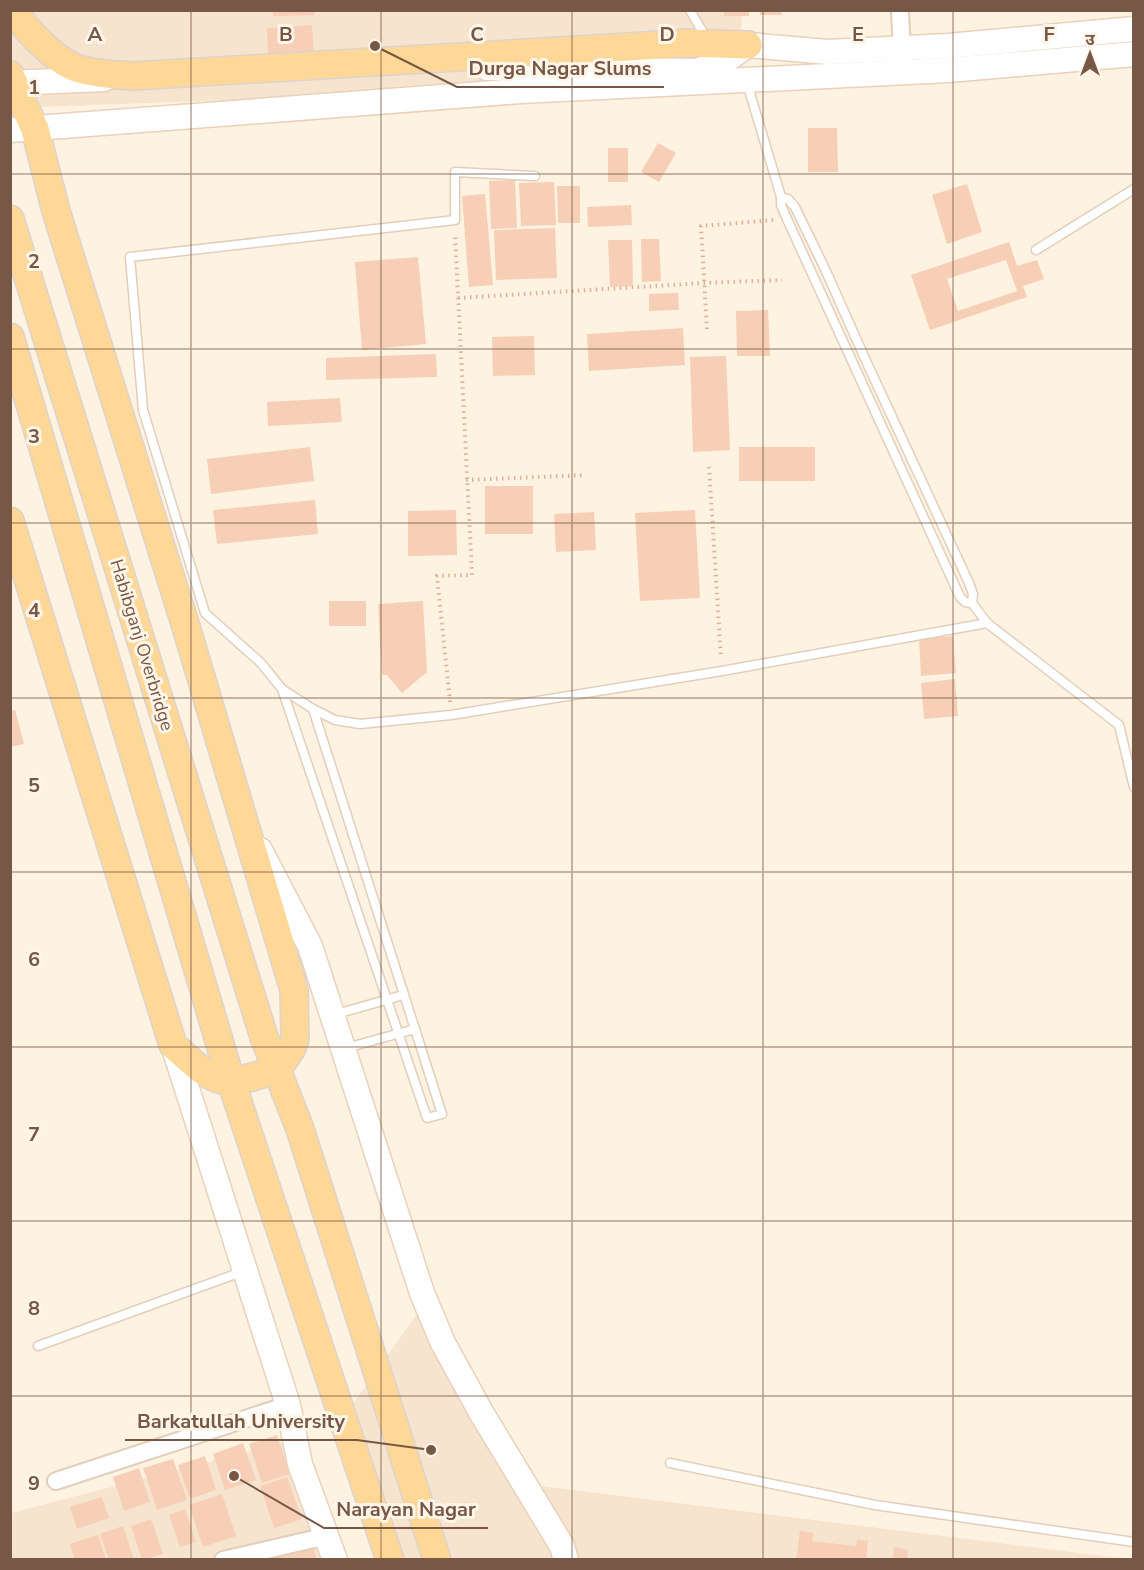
<svg xmlns="http://www.w3.org/2000/svg" width="1144" height="1570" font-family="'Nunito Sans','Noto Sans Devanagari',sans-serif">
	<style>
		.residential { fill: #f6e4ce }
		.building { fill: #f6cfb6; fill-rule: evenodd }
		.lines { fill: none; stroke-linecap: round; stroke-linejoin: round }
		.lane-casing { stroke: #e3cebc; stroke-width: 11 }
		.street-casing { stroke: #e3cebc; stroke-width: 20 }
		.secondary-casing { stroke: #ead1bb; stroke-width: 27 }
		.primary-casing { stroke: #dcd3cf; stroke-width: 30 }
		.path { stroke: #dab299; stroke-width: 4; stroke-dasharray: 1.5 4.5; stroke-linecap: butt }
		.lane { stroke: #fff; stroke-width: 8 }
		.street { stroke: #fff; stroke-width: 16 }
		.secondary { stroke: #fff; stroke-width: 24 }
		.primary { stroke: #ffd897; stroke-width: 27 }
		.grid { fill: none; stroke: #775746; stroke-width: 1.5; stroke-opacity: 0.55 }
		.labels { text-anchor: middle; stroke-width: 6; stroke-linejoin: round; paint-order: stroke }
		.street-label { font-size: 18px; fill: #775746; stroke: #fff6e9 }
		.grid-label { font-size: 20px; text-anchor: middle; font-weight: bold; fill: #775746; stroke: #fff6e9; stroke-width: 6; stroke-linejoin: round; paint-order: stroke }
		.leader { fill: none; stroke: #775746; stroke-width: 2 }
		.callout-dot { fill: #775746; stroke: #fff6e9; stroke-width: 2 }
		.callout-label { font-size: 20px; text-anchor: middle; font-weight: bold; fill: #775746; stroke: #fff6e9; stroke-width: 6; stroke-linejoin: round; paint-order: stroke }
	</style>
	<rect width="100%" height="100%" fill="#fef2e1"/>
	<g class="residential">
		<path d="M 10,11 L 742,11 L 738,81 L 11,108 Z"/>
		<path d="M 425,1303 L 525,1484 L 1128,1559 L 394,1559 L 344,1416 Z"/>
		<path d="M 300,1438 L 340,1560 L 11,1560 L 11,1513 Z"/>
	</g>
	<g class="building">
		<path d="M 273,10 L 314,10 L 314,15 L 273,16 Z"/>
		<rect x="724" y="10" width="25" height="6"/>
		<path d="M 760,10 L 781,10 L 782,15 L 760,15 Z"/>
		<path d="M 312,25 L 314,56 L 268,59 L 267,28 Z"/>
		<path d="M 808,128 L 837,128 L 838,172 L 808,172 Z"/>
		<path d="M 658,143 L 676,153 L 659,182 L 641,172 Z"/>
		<rect x="608" y="148" width="20" height="34"/>
		<path d="M 515,180 L 517,228 L 491,229 L 489,181 Z"/>
		<path d="M 554,182 L 556,225 L 521,226 L 519,183 Z"/>
		<path d="M 967,184 L 982,232 L 947,244 L 932,195 Z"/>
		<path d="M 557,186 L 580,186 L 580,223 L 558,223 Z"/>
		<path d="M 485,194 L 493,285 L 469,287 L 462,196 Z"/>
		<path d="M 631,205 L 632,225 L 588,227 L 587,207 Z"/>
		<path d="M 555,228 L 557,278 L 496,280 L 494,230 Z"/>
		<path d="M 641,239 L 659,239 L 661,281 L 642,282 Z"/>
		<path d="M 608,240 L 632,240 L 633,286 L 610,287 Z"/>
		<path d="M 1009,242 L 1017,266 L 1037,260 L 1044,279 L 1023,286 L 1027,297 L 930,330 L 911,275 ZM 1006,260 L 1017,291 L 958,311 L 947,279 Z"/>
		<path d="M 418,257 L 426,344 L 362,350 L 355,262 Z"/>
		<path d="M 678,293 L 679,310 L 649,311 L 649,294 Z"/>
		<path d="M 768,310 L 770,356 L 737,356 L 736,311 Z"/>
		<path d="M 683,328 L 685,365 L 589,371 L 587,334 Z"/>
		<path d="M 534,336 L 535,375 L 493,376 L 492,337 Z"/>
		<path d="M 436,354 L 437,377 L 326,380 L 326,358 Z"/>
		<path d="M 726,356 L 730,450 L 693,452 L 690,357 Z"/>
		<path d="M 340,398 L 342,422 L 268,426 L 267,402 Z"/>
		<path d="M 310,447 L 314,481 L 211,494 L 207,459 Z"/>
		<rect x="739" y="447" width="76" height="34"/>
		<rect x="485" y="486" width="48" height="48"/>
		<path d="M 315,500 L 318,534 L 217,544 L 213,510 Z"/>
		<path d="M 456,510 L 457,555 L 408,556 L 408,511 Z"/>
		<path d="M 695,510 L 700,598 L 640,601 L 635,513 Z"/>
		<path d="M 594,512 L 596,550 L 556,552 L 554,514 Z"/>
		<rect x="329" y="601" width="37" height="25"/>
		<path d="M 423,601 L 427,672 L 402,693 L 387,675 L 382,675 L 378,604 Z"/>
		<path d="M 953,636 L 956,673 L 921,676 L 919,639 Z"/>
		<path d="M 955,679 L 958,716 L 924,719 L 921,683 Z"/>
		<path d="M 15,710 L 24,744 L 10,747 L 10,711 Z"/>
		<path d="M 277,1435 L 290,1474 L 262,1483 L 249,1444 Z"/>
		<path d="M 243,1443 L 256,1480 L 225,1490 L 213,1454 Z"/>
		<path d="M 205,1456 L 216,1490 L 190,1499 L 178,1465 Z"/>
		<path d="M 173,1459 L 187,1500 L 157,1510 L 143,1468 Z"/>
		<path d="M 139,1468 L 150,1502 L 124,1511 L 113,1477 Z"/>
		<path d="M 287,1477 L 302,1519 L 274,1528 L 260,1486 Z"/>
		<path d="M 222,1494 L 236,1536 L 203,1547 L 189,1505 Z"/>
		<path d="M 102,1497 L 109,1518 L 77,1529 L 70,1507 Z"/>
		<path d="M 185,1509 L 196,1542 L 180,1547 L 169,1515 Z"/>
		<path d="M 151,1519 L 163,1554 L 142,1560 L 131,1526 Z"/>
		<path d="M 123,1526 L 134,1560 L 109,1560 L 100,1534 Z"/>
		<path d="M 800,1531 L 813,1533 L 812,1541 L 856,1546 L 857,1539 L 868,1541 L 866,1560 L 796,1560 Z"/>
		<path d="M 98,1535 L 106,1560 L 75,1560 L 70,1544 Z"/>
		<path d="M 313,1546 L 317,1560 L 275,1560 L 274,1556 Z"/>
		<path d="M 894,1547 L 908,1550 L 907,1557 L 913,1560 L 893,1560 Z"/>
	</g>
	<g class="lines">
		<defs>
			<g id="lane">
				<path d="M 690,10 L 706,38"/>
				<path d="M 747,83 L 781,197 L 781,205 L 787,219 L 960,597 L 965,602 L 972,603"/>
				<path d="M 535,176 L 455,172 L 455,220 L 130,257 L 143,410 L 205,613 L 261,663 L 282,689 L 313,709 L 335,720 L 360,724 L 451,715 L 722,671 L 987,623"/>
				<path d="M 781,197 L 788,199 L 795,207 L 825,269 L 867,363 L 969,583 L 973,594 L 972,603 L 987,623 L 1119,725 L 1134,787"/>
				<path d="M 1036,250 L 1134,189"/>
				<path d="M 282,689 L 427,1118 L 442,1114 L 313,709"/>
				<path d="M 333,1015 L 403,995"/>
				<path d="M 346,1048 L 415,1029"/>
				<path d="M 38,1346 L 244,1271"/>
				<path d="M 670,1463 L 875,1505 L 1134,1542"/>
			</g>
			<g id="street">
				<path d="M 900,10 L 902,57"/>
				<path d="M 56,1481 L 288,1405"/>
				<path d="M 223,1560 L 327,1536"/>
			</g>
			<g id="secondary">
				<path d="M 487,68 L 696,71 L 722,63 L 748,45 L 828,52 L 948,46 L 1134,29"/>
				<path d="M 10,83 L 104,79"/>
				<path d="M 10,130 L 521,91 L 949,70 L 1134,54"/>
				<path d="M 260,850 L 310,946 L 422,1293 L 443,1343 L 482,1414 L 562,1546 L 566,1560"/>
				<path d="M 173,1045 L 288,1405 L 300,1464 L 335,1560"/>
			</g>
			<g id="primary">
				<path d="M 15,10 C 22,28 58,62 76,68 C 95,74 114,75 133,76 L 645,46 L 688,43 L 748,45"/>
				<path d="M 10,75 L 35,129 L 56,211 L 187,630 L 294,990 L 295,1039 L 292,1048 L 278,1069 C 264,1073 247,1080 232,1081 C 210,1083 188,1058 173,1045 L 10,521"/>
				<path d="M 10,219 L 264,1037 L 300,1129 L 437,1560"/>
				<path d="M 10,337 L 231,1081 L 390,1560"/>
			</g>
		</defs>
		<use href="#lane" class="lane-casing"/>
		<use href="#street" class="street-casing"/>
		<use href="#secondary" class="secondary-casing"/>
		<use href="#primary" class="primary-casing"/>
		<g class="path">
			<path d="M 458,298 L 703,283 L 782,280"/>
			<path d="M 707,329 L 701,226 L 774,220"/>
			<path d="M 709,467 L 721,658"/>
			<path d="M 466,480 L 586,475"/>
			<path d="M 450,702 L 437,576 L 472,575 L 455,234"/>
		</g>
		<use href="#lane" class="lane"/>
		<use href="#street" class="street"/>
		<use href="#secondary" class="secondary"/>
		<use href="#primary" class="primary"/>
	</g>
	<path class="grid" d="M 191,10 L 191,1560M 381,10 L 381,1560M 572,10 L 572,1560M 763,10 L 763,1560M 953,10 L 953,1560M 10,174 L 1134,174M 10,349 L 1134,349M 10,523 L 1134,523M 10,698 L 1134,698M 10,872 L 1134,872M 10,1047 L 1134,1047M 10,1221 L 1134,1221M 10,1396 L 1134,1396"/>
	<g class="labels">
		<g class="street-label">
			<text transform="translate(142 645) rotate(73)" y="6">Habibganj Overbridge</text>
		</g>
	</g>
	<g class="grid-label">
		<text x="95" y="41">A</text>
		<text x="286" y="41">B</text>
		<text x="477" y="41">C</text>
		<text x="667" y="41">D</text>
		<text x="858" y="41">E</text>
		<text x="1049" y="41">F</text>
		<text x="34" y="94">1</text>
		<text x="34" y="268">2</text>
		<text x="34" y="443">3</text>
		<text x="34" y="617">4</text>
		<text x="34" y="792">5</text>
		<text x="34" y="966">6</text>
		<text x="34" y="1141">7</text>
		<text x="34" y="1315">8</text>
		<text x="34" y="1490">9</text>
	</g>
	<path class="leader" d="M375 46L457 87H664M431 1450L357 1440H125M234 1476L324 1528H488"/>
	<g class="callout-dot">
		<circle cx="375" cy="46" r="6"/>
		<circle cx="431" cy="1450" r="6"/>
		<circle cx="234" cy="1476" r="6"/>
	</g>
	<g class="callout-label">
		<text x="560" y="75">Durga Nagar Slums</text>
		<text x="241" y="1428">Barkatullah University</text>
		<text x="406" y="1516">Narayan Nagar</text>
	</g>
	<rect width="1144" height="1570" fill="none" stroke="#775746" stroke-width="24"/>
	<g transform="translate(1090 54)" stroke="#fff6e9" stroke-width="4.5" paint-order="stroke">
	<path d="M0-4.5L10 22L0 15L-10 22Z" fill="#775746"/>
	<text y="-9" font-size="16" font-weight="bold" text-anchor="middle" fill="#775746">उ</text>
	</g>
</svg>
